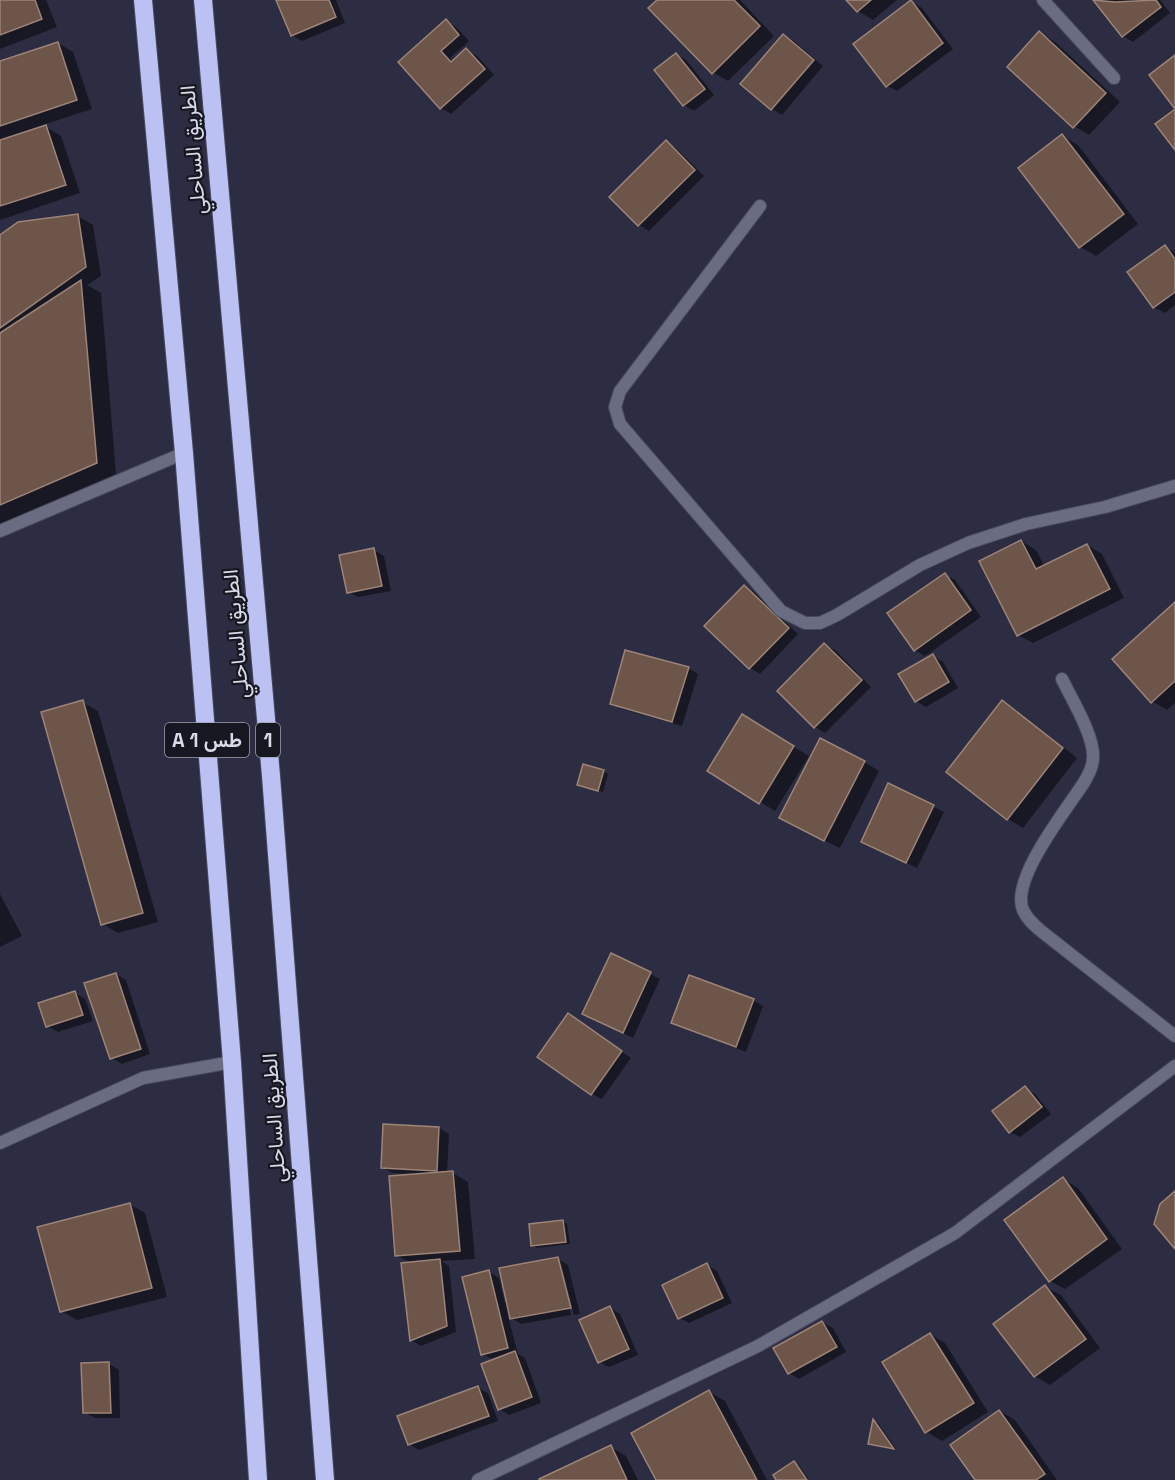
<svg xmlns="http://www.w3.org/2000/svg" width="1175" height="1480" font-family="'Space Grotesk',Vazirmatn,sans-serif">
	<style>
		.shadow { fill: #0007 }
		.building { fill: #6d554a; stroke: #9e8378; stroke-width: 1.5 }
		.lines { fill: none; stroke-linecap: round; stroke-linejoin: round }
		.street-casing { stroke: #48495c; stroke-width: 14 }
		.highway-casing { stroke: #48495c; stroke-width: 20 }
		.street { stroke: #6a6d81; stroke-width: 12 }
		.highway { stroke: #bcc1f4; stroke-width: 18 }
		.labels { text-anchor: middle; stroke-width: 4.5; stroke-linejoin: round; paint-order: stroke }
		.shield { fill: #161720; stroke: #9ea0ab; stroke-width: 1.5 }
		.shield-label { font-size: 20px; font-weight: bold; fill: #d8dae7 }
		.street-label { font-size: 21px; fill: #d8dae7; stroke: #161720 }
	</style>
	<rect width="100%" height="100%" fill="#2c2d42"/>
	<g class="shadow">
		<path d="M 0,0 L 46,0 L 57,27 L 0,49 Z"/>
		<path d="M 277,0 L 336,0 L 345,23 L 302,41 L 292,35 Z"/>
		<path d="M 659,0 L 740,0 L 774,36 L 728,81 L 712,72 Z"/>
		<path d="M 848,0 L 897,0 L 873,20 L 858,11 Z"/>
		<path d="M 1095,0 L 1160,0 L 1170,13 L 1133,42 L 1123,36 Z"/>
		<path d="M 911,2 L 922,8 L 953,49 L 897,91 L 887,86 Z"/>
		<path d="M 446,21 L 456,27 L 469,41 L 450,58 L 454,62 L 466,50 L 477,56 L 494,75 L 451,114 L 441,108 L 400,62 Z"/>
		<path d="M 1040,33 L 1055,42 L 1120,102 L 1089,135 L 1074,126 Z"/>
		<path d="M 784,35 L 794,41 L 823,66 L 782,115 L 772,109 L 742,84 Z"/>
		<path d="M 58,43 L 73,52 L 92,109 L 43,125 L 61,136 L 80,193 L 0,220 L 0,62 Z"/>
		<path d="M 676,54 L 686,60 L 714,95 L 694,111 L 684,105 Z"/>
		<path d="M 1063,136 L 1078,145 L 1138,224 L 1096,256 L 1080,247 L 1020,168 Z"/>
		<path d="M 666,142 L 676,148 L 704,176 L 649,231 L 639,225 L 611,197 Z"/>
		<path d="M 78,216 L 93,225 L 101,276 L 87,285 L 101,293 L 116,474 L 0,525 L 0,237 Z"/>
		<path d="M 1165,247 L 1175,253 L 1175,305 L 1165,313 L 1154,307 L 1129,273 Z"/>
		<path d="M 1021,541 L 1036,550 L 1045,567 L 1087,545 L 1102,554 L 1124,598 L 1033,643 L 1018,635 Z"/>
		<path d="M 374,550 L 384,556 L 391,591 L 358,597 L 348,592 Z"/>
		<path d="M 945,575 L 955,580 L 981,617 L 925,656 L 915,650 Z"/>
		<path d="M 744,586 L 754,592 L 798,634 L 760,674 L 750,668 L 706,626 Z"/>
		<path d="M 1175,604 L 1175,703 L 1167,710 L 1152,701 Z"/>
		<path d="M 825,645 L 835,650 L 871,687 L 825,733 L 815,727 L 779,691 Z"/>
		<path d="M 933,656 L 943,662 L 958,688 L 926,707 L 916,701 Z"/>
		<path d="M 688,668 L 698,674 L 682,726 L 622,709 L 612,703 Z"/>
		<path d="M 82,702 L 98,711 L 158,922 L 118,933 L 103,924 Z"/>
		<path d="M 1002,702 L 1018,711 L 1077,758 L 1023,828 L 1008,819 L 948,772 Z"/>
		<path d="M 757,725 L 809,756 L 775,811 L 709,771 Z"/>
		<path d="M 864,762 L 879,771 L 840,848 L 796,827 Z"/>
		<path d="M 603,771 L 608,774 L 603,792 L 584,787 Z"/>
		<path d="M 889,785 L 944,812 L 917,868 L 873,847 Z"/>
		<path d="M 0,894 L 22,936 L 0,947 Z"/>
		<path d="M 612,955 L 660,979 L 633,1038 L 594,1019 Z"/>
		<path d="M 116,974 L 126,980 L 150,1054 L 122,1064 L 112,1058 Z"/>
		<path d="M 75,993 L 85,999 L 93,1021 L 58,1032 L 47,1026 Z"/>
		<path d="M 753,1000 L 763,1006 L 746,1052 L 683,1028 L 673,1022 Z"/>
		<path d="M 578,1021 L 631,1058 L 602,1099 L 592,1094 Z"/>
		<path d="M 1025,1088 L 1035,1094 L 1051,1114 L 1020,1137 L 1010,1132 Z"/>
		<path d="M 385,1125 L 439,1128 L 449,1134 L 447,1173 L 453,1173 L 468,1182 L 475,1259 L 441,1261 L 449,1266 L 456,1332 L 421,1346 L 411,1340 L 411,1263 L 396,1255 L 408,1174 L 393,1173 L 383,1168 Z"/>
		<path d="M 1063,1179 L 1078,1188 L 1122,1249 L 1065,1289 L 1050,1281 Z"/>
		<path d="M 129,1204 L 145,1213 L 167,1297 L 77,1320 L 61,1311 Z"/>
		<path d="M 562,1221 L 567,1224 L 570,1244 L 537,1248 L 533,1245 Z"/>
		<path d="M 558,1259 L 568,1265 L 580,1314 L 574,1315 L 561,1264 L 558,1264 L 571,1315 L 521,1324 L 508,1316 L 518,1354 L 525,1358 L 541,1403 L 509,1415 L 499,1409 L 494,1360 L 482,1354 L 489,1272 L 499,1278 L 505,1303 Z"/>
		<path d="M 707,1265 L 717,1271 L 732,1303 L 689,1323 L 679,1318 Z"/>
		<path d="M 1045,1287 L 1061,1295 L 1100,1348 L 1050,1385 L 1035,1376 Z"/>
		<path d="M 610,1308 L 620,1314 L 638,1355 L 609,1367 L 599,1362 Z"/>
		<path d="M 822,1322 L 833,1328 L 846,1352 L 799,1379 L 789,1373 Z"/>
		<path d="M 930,1334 L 945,1343 L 988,1412 L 942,1441 L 927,1432 Z"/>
		<path d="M 109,1364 L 119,1370 L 120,1418 L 95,1418 L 84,1412 Z"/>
		<path d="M 478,1388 L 488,1393 L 498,1421 L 419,1450 L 409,1444 Z"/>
		<path d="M 709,1392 L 725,1401 L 767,1480 L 658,1480 Z"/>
		<path d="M 1000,1411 L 1015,1420 L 1057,1480 L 977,1480 Z"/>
		<path d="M 874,1421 L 878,1423 L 897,1450 L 870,1443 Z"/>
		<path d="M 611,1447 L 626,1456 L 638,1480 L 541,1480 Z"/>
		<path d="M 794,1463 L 799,1465 L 809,1480 L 778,1480 Z"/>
	</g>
	<g class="building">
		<path d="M 0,0 L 35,0 L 42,19 L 0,35 Z"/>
		<path d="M 276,0 L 329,0 L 336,17 L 291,36 Z"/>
		<path d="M 657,0 L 734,0 L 760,26 L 712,74 L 648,8 Z"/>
		<path d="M 846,0 L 871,0 L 857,12 Z"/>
		<path d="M 911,0 L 943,43 L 886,87 L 853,44 Z"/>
		<path d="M 1093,0 L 1115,2 L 1156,0 L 1161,7 L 1122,37 Z"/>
		<path d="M 446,19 L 459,35 L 441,51 L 451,62 L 466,48 L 485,69 L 440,109 L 398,62 Z"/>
		<path d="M 1039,31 L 1106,93 L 1073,128 L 1007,67 Z"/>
		<path d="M 783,34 L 814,60 L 771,110 L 740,84 Z"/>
		<path d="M 58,42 L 77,100 L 0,126 L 0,61 Z"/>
		<path d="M 676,53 L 705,89 L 683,106 L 654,70 Z"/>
		<path d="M 1175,55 L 1175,150 L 1155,124 L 1175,109 L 1149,75 Z"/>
		<path d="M 46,125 L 66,185 L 0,206 L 0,140 Z"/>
		<path d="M 1062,134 L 1124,214 L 1079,248 L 1018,168 Z"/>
		<path d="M 666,140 L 695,170 L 638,226 L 609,197 Z"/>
		<path d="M 78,214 L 86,267 L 0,328 L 0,235 L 18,222 Z"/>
		<path d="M 1165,245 L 1175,259 L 1175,292 L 1153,308 L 1127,272 Z"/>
		<path d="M 81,280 L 97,463 L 0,505 L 0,333 Z"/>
		<path d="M 1021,540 L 1036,569 L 1087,544 L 1110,589 L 1017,636 L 979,561 Z"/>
		<path d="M 374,548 L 382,586 L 347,593 L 339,555 Z"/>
		<path d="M 945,573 L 971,610 L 914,651 L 887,613 Z"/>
		<path d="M 744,585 L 789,628 L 749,669 L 704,626 Z"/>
		<path d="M 1175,602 L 1175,681 L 1151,703 L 1112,659 Z"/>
		<path d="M 824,643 L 862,680 L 814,728 L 777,691 Z"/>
		<path d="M 625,650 L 689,667 L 672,722 L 610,704 Z"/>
		<path d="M 933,654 L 949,682 L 915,702 L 898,674 Z"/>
		<path d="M 83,700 L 143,913 L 101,925 L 41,712 Z"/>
		<path d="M 1002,700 L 1063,748 L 1007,820 L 946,772 Z"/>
		<path d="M 742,714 L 794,746 L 759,804 L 707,771 Z"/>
		<path d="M 820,738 L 865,761 L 824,841 L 779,818 Z"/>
		<path d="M 583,764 L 604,770 L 598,791 L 577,785 Z"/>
		<path d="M 888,783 L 934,805 L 906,863 L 861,842 Z"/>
		<path d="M 611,953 L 651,972 L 623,1033 L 582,1014 Z"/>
		<path d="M 116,973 L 141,1049 L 110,1059 L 84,983 Z"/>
		<path d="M 689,975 L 754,999 L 736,1047 L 671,1023 Z"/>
		<path d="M 75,991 L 83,1015 L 46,1027 L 38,1003 Z"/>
		<path d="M 568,1013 L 622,1051 L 591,1095 L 537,1057 Z"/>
		<path d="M 1025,1086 L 1042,1107 L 1009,1133 L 992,1111 Z"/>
		<path d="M 383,1124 L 439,1127 L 437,1171 L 381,1168 Z"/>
		<path d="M 453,1171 L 460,1251 L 395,1256 L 389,1176 Z"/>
		<path d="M 1063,1177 L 1107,1239 L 1049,1282 L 1004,1220 Z"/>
		<path d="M 1175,1191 L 1175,1249 L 1154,1224 L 1160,1204 Z"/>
		<path d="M 130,1203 L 152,1288 L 60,1312 L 37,1227 Z"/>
		<path d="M 563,1220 L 566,1242 L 531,1246 L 529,1224 Z"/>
		<path d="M 558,1257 L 571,1308 L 510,1319 L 499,1268 Z"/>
		<path d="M 440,1259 L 447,1326 L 410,1341 L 401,1263 Z"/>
		<path d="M 707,1263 L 723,1298 L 678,1319 L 662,1285 Z"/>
		<path d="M 489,1270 L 508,1348 L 481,1355 L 462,1277 Z"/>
		<path d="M 1045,1285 L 1086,1339 L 1034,1377 L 993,1324 Z"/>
		<path d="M 610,1306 L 629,1349 L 598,1363 L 579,1320 Z"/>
		<path d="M 822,1321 L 837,1347 L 788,1374 L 773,1348 Z"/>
		<path d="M 930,1333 L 974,1403 L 925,1433 L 882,1362 Z"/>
		<path d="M 515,1351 L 532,1397 L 498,1410 L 481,1364 Z"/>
		<path d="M 109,1362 L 111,1413 L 83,1413 L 81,1363 Z"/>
		<path d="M 478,1386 L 489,1416 L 408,1445 L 397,1416 Z"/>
		<path d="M 709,1390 L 757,1480 L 656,1480 L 631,1433 Z"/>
		<path d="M 999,1410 L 1045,1474 L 1036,1480 L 975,1480 L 950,1445 Z"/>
		<path d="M 873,1419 L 894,1449 L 868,1444 Z"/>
		<path d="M 611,1445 L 627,1480 L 539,1480 L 539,1479 Z"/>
		<path d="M 794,1461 L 807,1480 L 776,1480 L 773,1475 Z"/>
	</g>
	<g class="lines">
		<defs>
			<g id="street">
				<path d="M 1043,0 L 1114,78"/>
				<path d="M 760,206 L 620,391 L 615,407 L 620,424 L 781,611 L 805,623 L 820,623 L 837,615 L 920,565 L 968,543 L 1026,524 L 1105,507 L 1175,486"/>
				<path d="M 0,531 L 184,453"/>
				<path d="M 1062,679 C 1071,698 1095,737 1093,758 C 1093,767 1088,776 1083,784 C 1066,810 1010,880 1023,910 C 1027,919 1034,925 1041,931 L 1175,1036"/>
				<path d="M 0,1143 L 143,1078 L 232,1062"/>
				<path d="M 478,1480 L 758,1346 L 955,1233 L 1175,1066"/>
			</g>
			<g id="highway">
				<path d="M 143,0 L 184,453 L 232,1062 L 258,1480"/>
				<path d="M 203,0 L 271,776 L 325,1480"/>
			</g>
		</defs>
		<use href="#street" class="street-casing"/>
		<use href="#highway" class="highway-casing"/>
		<use href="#street" class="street"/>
		<use href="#highway" class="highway"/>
	</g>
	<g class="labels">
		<g class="shield">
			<rect x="165" y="723" width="84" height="34" rx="4.5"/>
			<rect x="256" y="723" width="24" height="34" rx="4.5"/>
		</g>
		<g class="shield-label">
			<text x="207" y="747">A 1 طس</text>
			<text x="268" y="747">1</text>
		</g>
		<g class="street-label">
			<text transform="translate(193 150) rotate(-95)" y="7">الطريق الساحلي</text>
			<text transform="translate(236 634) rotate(-95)" y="7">الطريق الساحلي</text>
			<text transform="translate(274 1118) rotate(-94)" y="7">الطريق الساحلي</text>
		</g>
	</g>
</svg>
